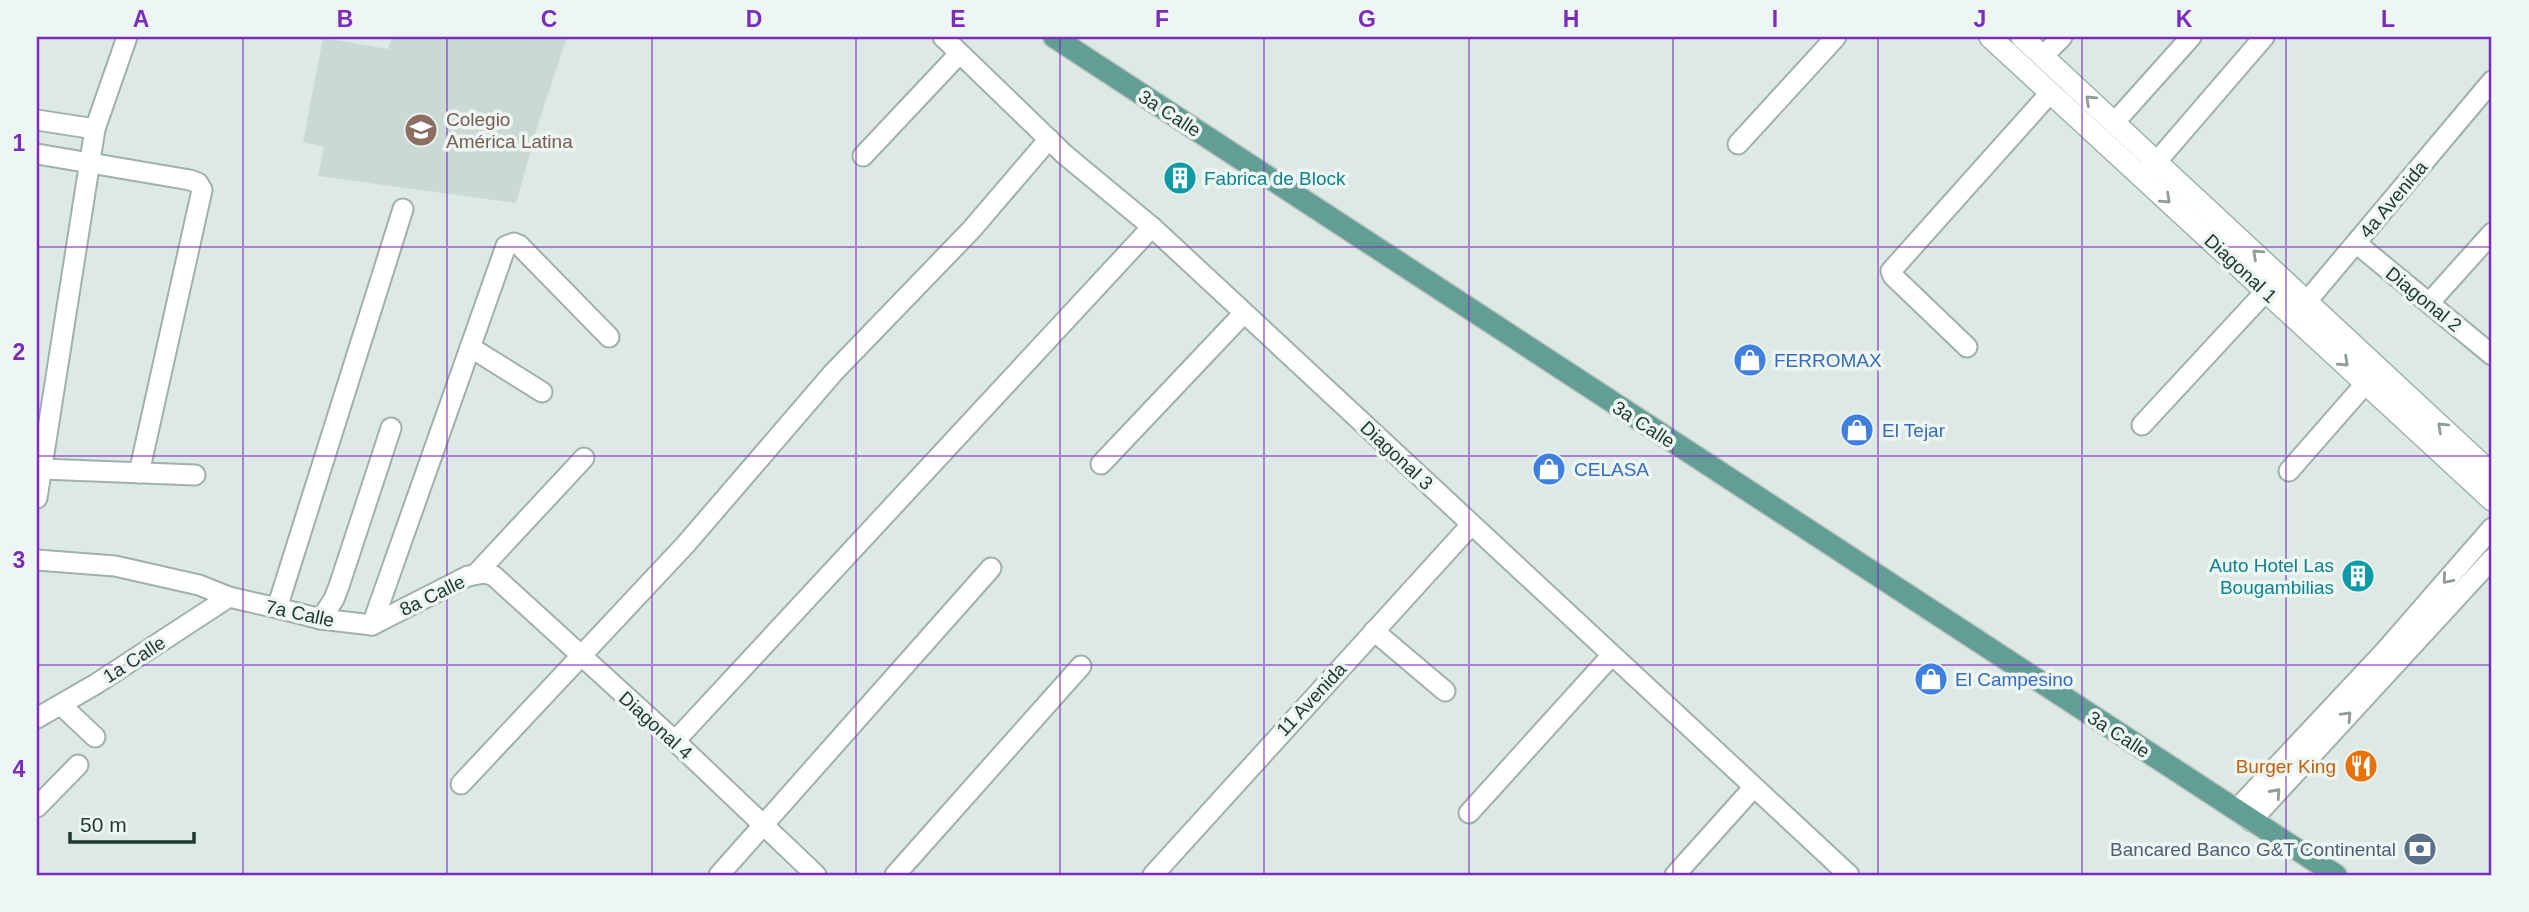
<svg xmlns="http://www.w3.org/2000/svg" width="2529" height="912" font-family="Arial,sans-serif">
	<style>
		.built { fill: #cbd9d4 }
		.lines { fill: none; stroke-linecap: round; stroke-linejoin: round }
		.street-casing { stroke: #a0b0ac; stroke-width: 23 }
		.secondary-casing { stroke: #9db4ae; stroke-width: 24 }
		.primary-casing { stroke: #bcc3c2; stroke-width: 24 }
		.street { stroke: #fff; stroke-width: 19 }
		.secondary { stroke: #fff; stroke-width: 21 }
		.primary { stroke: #629e94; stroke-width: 21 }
		.oneway { stroke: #8f9c99 }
		.grid { fill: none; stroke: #7b2cbf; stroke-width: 2; stroke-opacity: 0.55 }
		.labels { text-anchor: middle; stroke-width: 7; stroke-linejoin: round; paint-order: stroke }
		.street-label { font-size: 19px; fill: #1f3833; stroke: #edf6f2 }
		.education-label { font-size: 19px; fill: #785e54; stroke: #edf6f2; text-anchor: start }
		.culture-label { font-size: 19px; fill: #0d838f; stroke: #edf6f2; text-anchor: start }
		.shop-label { font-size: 19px; fill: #366cbe; stroke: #edf6f2; text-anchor: start }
		.food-label { font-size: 19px; fill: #c56008; stroke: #edf6f2; text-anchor: end }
		.service-label { font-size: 19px; fill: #4e5e75; stroke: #edf6f2; text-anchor: end }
		.neatline { fill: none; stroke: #7b2cbf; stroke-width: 2.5 }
		.grid-label { font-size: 23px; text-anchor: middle; font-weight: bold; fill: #7b2cbf }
	</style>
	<rect width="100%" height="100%" fill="#dde9e5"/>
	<path class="built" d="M 392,37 L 567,37 L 540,118 L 516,203 L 318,176 L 324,147 L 303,142 L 323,38 L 388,49 Z"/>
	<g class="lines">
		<defs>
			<g id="street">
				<path d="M 943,37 L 1064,154 L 1152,227 L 1849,875"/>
				<path d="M 2043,56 L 2062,37"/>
				<path d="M 37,120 L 95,129"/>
				<path d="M 2114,123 L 2191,37"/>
				<path d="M 1738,144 L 1836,37"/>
				<path d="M 37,154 L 190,180 L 198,183 L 202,190 L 139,473"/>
				<path d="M 863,156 L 959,54"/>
				<path d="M 2146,174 L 2264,37"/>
				<path d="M 2356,243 L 2492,355"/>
				<path d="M 2430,302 L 2492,233"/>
				<path d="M 2297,313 L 2492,81"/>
				<path d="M 470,347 L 542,392"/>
				<path d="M 1967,347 L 1893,276 L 1891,271 L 2050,93"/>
				<path d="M 2142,425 L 2266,291"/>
				<path d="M 1101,464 L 1244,313"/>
				<path d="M 42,469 L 195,475"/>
				<path d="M 2289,471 L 2366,383"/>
				<path d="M 37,498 L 95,129 L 127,37"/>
				<path d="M 37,560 L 115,566 L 199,585 L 229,597 L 277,608 L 321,619 L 372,625"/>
				<path d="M 476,574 L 584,458"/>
				<path d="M 277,608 L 403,209"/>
				<path d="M 321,619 L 334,599 L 339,586 L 391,428"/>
				<path d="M 372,625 L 468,576 L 485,573 L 494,576 L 675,741 L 816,875"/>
				<path d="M 372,625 L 506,246 L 514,243 L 519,245 L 609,337"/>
				<path d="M 1374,631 L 1445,691"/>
				<path d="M 61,705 L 95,737"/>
				<path d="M 37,718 L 96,684 L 229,597"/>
				<path d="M 675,741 L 1152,227"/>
				<path d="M 461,784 L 686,544 L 833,373 L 972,229 L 1049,139"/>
				<path d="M 37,807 L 78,765"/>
				<path d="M 2236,810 L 2385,651 L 2492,528"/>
				<path d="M 1469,813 L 1612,655"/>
				<path d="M 2251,821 L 2492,559"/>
				<path d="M 719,875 L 991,568"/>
				<path d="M 895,875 L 1081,666"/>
				<path d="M 1153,875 L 1471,525"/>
				<path d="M 1675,875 L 1754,787"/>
			</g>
			<g id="secondary">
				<path d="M 1990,37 L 2492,500"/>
				<path d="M 2022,37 L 2492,474"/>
			</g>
			<path id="primary" d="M 1054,37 L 2336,875"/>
		</defs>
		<use href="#street" class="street-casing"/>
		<use href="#secondary" class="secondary-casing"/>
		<use href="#primary" class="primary-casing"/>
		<use href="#street" class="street"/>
		<use href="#secondary" class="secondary"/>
		<use href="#primary" class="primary"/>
	</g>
	<defs><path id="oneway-chevron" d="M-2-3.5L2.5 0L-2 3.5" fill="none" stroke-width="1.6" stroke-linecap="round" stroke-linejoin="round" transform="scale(1.75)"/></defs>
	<g class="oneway">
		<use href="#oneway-chevron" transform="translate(2090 100) rotate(-137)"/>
		<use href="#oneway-chevron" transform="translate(2166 199) rotate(43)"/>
		<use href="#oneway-chevron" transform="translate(2257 254) rotate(-137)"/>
		<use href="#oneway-chevron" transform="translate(2344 362) rotate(43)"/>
		<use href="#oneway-chevron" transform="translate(2442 427) rotate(-137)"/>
		<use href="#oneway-chevron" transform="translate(2447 579) rotate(131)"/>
		<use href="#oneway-chevron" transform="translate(2347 716) rotate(-47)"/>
		<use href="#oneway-chevron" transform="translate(2276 793) rotate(-48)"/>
	</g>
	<path class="grid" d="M 243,37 L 243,875M 447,37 L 447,875M 652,37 L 652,875M 856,37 L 856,875M 1060,37 L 1060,875M 1264,37 L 1264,875M 1469,37 L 1469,875M 1673,37 L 1673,875M 1878,37 L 1878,875M 2082,37 L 2082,875M 2286,37 L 2286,875M 37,247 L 2492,247M 37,456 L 2492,456M 37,665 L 2492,665"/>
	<defs>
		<symbol id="university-disc" viewBox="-11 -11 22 22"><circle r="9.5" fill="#8d6e63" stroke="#edf6f2"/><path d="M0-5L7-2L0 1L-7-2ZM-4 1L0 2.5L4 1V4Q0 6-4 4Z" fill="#fff"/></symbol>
		<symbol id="building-disc" viewBox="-11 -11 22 22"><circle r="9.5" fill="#0f9aa8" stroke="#edf6f2"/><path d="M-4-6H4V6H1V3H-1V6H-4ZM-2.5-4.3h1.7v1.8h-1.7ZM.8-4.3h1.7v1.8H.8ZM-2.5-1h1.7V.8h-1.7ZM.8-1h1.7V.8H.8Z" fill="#fff"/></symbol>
		<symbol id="shop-disc" viewBox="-11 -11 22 22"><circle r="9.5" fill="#3f7fe0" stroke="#edf6f2"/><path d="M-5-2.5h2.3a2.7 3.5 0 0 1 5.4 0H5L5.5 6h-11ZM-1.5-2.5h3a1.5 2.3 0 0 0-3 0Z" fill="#fff"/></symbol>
		<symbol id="restaurant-disc" viewBox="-11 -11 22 22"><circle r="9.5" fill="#e8710a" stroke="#edf6f2"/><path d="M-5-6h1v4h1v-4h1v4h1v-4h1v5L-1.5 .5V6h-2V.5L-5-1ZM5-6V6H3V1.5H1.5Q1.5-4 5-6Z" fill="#fff"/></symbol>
		<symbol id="bank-disc" viewBox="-11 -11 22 22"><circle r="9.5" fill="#5c6f8a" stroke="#edf6f2"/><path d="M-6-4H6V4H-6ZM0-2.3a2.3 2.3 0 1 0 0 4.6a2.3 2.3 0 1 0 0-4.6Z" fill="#fff"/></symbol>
	</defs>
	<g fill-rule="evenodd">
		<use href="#university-disc" x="402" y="111" width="38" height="38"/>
		<use href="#building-disc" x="1161" y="159" width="38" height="38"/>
		<use href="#shop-disc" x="1731" y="341" width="38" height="38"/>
		<use href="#shop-disc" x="1838" y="411" width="38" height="38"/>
		<use href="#shop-disc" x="1530" y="450" width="38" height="38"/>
		<use href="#building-disc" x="2339" y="557" width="38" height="38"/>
		<use href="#shop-disc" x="1912" y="660" width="38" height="38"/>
		<use href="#restaurant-disc" x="2342" y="747" width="38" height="38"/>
		<use href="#bank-disc" x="2401" y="830" width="38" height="38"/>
	</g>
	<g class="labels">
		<g class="street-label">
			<text transform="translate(1170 113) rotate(33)" y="7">3a Calle</text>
			<text transform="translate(2393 199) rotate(-50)" y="7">4a Avenida</text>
			<text transform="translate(2241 268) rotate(43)" y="7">Diagonal 1</text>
			<text transform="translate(2424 299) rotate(39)" y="7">Diagonal 2</text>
			<text transform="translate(1644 424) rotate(33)" y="7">3a Calle</text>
			<text transform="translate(1397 455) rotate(43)" y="7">Diagonal 3</text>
			<text transform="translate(432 595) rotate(-26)" y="7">8a Calle</text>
			<text transform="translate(300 613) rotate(12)" y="7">7a Calle</text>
			<text transform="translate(134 659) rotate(-33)" y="7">1a Calle</text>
			<text transform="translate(1311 699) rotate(-47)" y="7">11 Avenida</text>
			<text transform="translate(656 725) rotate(42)" y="7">Diagonal 4</text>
			<text transform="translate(2119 734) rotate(33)" y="7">3a Calle</text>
		</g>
		<g class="education-label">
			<text x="446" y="126">Colegio<tspan x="446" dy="22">América Latina</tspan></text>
		</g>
		<g class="culture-label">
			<text x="1204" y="185">Fabrica de Block</text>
			<text x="2334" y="572" text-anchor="end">Auto Hotel Las<tspan x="2334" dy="22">Bougambilias</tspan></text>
		</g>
		<g class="shop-label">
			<text x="1774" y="367">FERROMAX</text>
			<text x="1882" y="437">El Tejar</text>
			<text x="1574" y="476">CELASA</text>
			<text x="1955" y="686">El Campesino</text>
		</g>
		<g class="food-label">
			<text x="2336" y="773">Burger King</text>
		</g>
		<g class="service-label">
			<text x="2396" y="856">Bancared Banco G&amp;T Continental</text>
		</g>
	</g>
	<rect width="2529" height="912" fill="none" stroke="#edf6f2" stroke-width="77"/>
	<path d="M70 832v10h124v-10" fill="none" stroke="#1f3833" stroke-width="3.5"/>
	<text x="80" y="832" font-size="21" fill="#1f3833" stroke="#edf6f2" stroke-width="5" paint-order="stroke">50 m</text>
	<rect x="38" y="38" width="2452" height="836" class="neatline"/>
	<g class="grid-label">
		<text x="141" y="27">A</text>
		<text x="345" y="27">B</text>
		<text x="549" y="27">C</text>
		<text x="754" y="27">D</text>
		<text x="958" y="27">E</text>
		<text x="1162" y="27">F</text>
		<text x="1367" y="27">G</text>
		<text x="1571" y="27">H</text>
		<text x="1775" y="27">I</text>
		<text x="1980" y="27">J</text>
		<text x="2184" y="27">K</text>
		<text x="2388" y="27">L</text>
		<text x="19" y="151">1</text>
		<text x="19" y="360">2</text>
		<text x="19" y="568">3</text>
		<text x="19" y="777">4</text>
	</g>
</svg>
